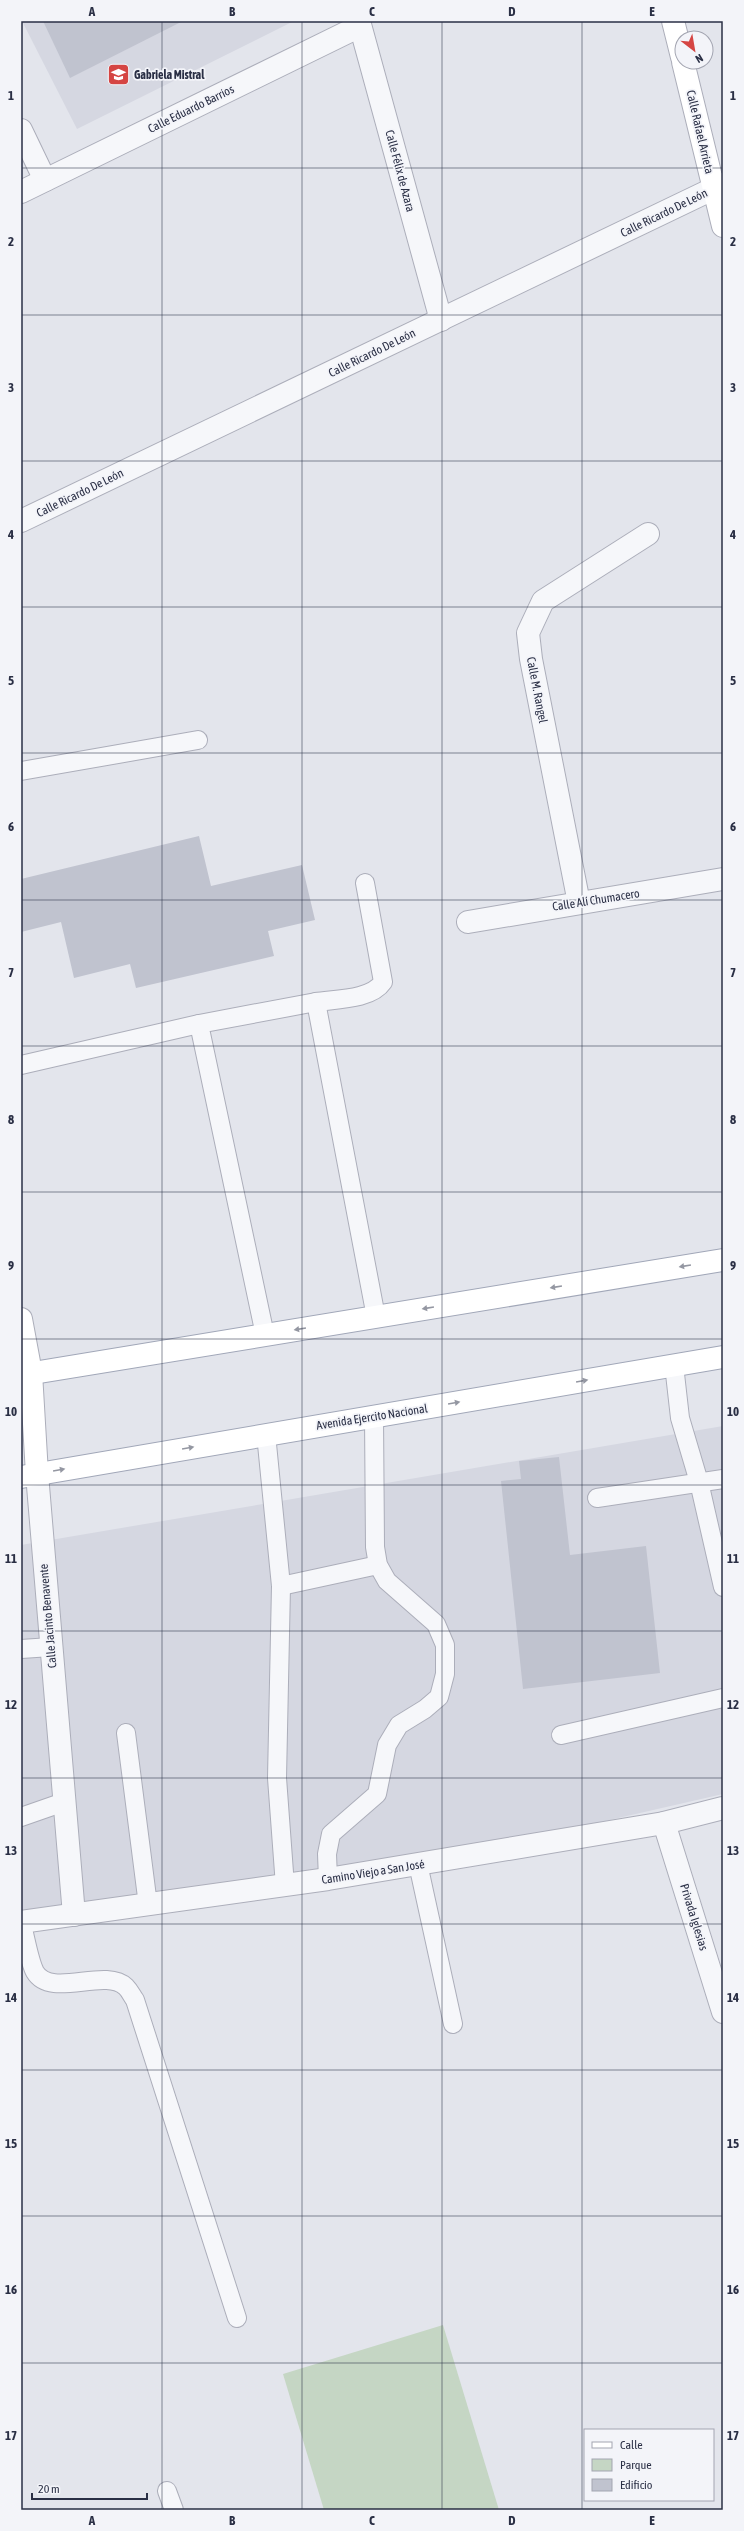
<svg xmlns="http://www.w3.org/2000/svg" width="744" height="2531" font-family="'Asap Condensed',sans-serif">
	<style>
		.built { fill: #d5d7e1 }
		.green { fill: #c5d6c4 }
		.building { fill: #c0c3cf }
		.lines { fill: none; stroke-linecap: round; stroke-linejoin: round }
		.lane-casing { stroke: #acaeba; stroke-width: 20 }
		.street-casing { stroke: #acaeba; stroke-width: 24 }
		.secondary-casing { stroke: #acaeba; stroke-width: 24 }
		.primary-casing { stroke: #a1a7b8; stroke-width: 24 }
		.lane { stroke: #f6f7fa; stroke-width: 18 }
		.street { stroke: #f6f7fa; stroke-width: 22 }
		.secondary { stroke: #fff; stroke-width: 22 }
		.primary { stroke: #fff; stroke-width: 22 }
		.oneway { fill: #9497a2 }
		.grid { fill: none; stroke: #2a2f45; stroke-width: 1; stroke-opacity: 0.55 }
		.labels { text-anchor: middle; stroke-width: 3.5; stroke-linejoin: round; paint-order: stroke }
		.poi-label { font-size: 12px; font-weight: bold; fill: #2a2f45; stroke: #f3f4f9; text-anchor: start }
		.street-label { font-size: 12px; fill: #2a2f45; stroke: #f3f4f9 }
		.neatline { fill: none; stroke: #2a2f45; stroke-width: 1.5 }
		.grid-label { font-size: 13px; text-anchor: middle; font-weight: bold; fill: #2a2f45 }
	</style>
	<rect width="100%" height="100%" fill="#e3e5ec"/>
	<g class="built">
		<path d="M 22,21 L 294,21 L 77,129 Z"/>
		<path d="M 723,1426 L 723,1794 L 465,1853 L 72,1905 L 21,1910 L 21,1545 Z"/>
	</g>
	<path class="green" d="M 443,2325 L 499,2510 L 324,2510 L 283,2374 Z"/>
	<g class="building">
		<path d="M 43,21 L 183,21 L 70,78 Z"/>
		<path d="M 199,836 L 211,886 L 302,865 L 315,920 L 268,931 L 274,956 L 136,988 L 130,964 L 74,978 L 61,922 L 21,932 L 21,879 Z"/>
		<path d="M 559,1457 L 570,1555 L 646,1546 L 660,1673 L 523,1689 L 501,1481 L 521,1479 L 519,1461 Z"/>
	</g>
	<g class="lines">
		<defs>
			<g id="lane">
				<path d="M 21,771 L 198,740"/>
				<path d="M 365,883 L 383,982 C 371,1000 335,999 316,1002 L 376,1317"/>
				<path d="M 21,1065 L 199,1024"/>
				<path d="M 265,1335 L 199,1024 L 316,1002"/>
				<path d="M 674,1365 L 680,1418 L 699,1482 L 723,1587"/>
				<path d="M 266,1434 L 281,1586 L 277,1778 L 285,1886"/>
				<path d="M 597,1498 L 723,1479"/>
				<path d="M 281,1586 L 378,1565"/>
				<path d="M 21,1649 L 51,1647"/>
				<path d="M 126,1733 L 148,1905"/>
				<path d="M 561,1735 L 723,1698"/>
				<path d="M 21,1817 L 64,1802"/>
				<path d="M 418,1864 L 453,2024"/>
				<path d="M 328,1879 L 327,1854 L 331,1834 L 377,1794 L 387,1745 L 399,1725 L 425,1709 L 439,1697 L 445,1674 L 445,1645 L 436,1624 L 387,1581 L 378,1565 L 375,1547 L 374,1416"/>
				<path d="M 21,1921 C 25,1935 29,1961 35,1972 C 51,1999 105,1967 126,1987 C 130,1991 132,1996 135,2000 L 237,2318"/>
				<path d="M 167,2491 L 174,2510"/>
			</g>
			<g id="street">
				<path d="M 359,21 L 441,320"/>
				<path d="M 21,130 L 45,180"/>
				<path d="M 21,192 L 360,26"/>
				<path d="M 21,521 L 723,184"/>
				<path d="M 579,903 L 531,659 L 528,633 L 543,601 L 648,534"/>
				<path d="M 468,922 L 723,879"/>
				<path d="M 37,1474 L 74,1915"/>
				<path d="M 664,1823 L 723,2012"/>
				<path d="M 21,1922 L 328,1879 L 664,1823 L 723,1808"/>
			</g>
			<g id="secondary">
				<path d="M 673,21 L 682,57"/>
				<path d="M 683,62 L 723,226"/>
				<path d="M 21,1319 L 31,1373 L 37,1474"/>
			</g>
			<g id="primary">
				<path d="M 21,1375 L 723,1260"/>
				<path d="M 21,1477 L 723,1357"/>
			</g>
		</defs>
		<use href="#lane" class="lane-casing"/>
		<use href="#street" class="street-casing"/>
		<use href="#secondary" class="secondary-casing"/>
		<use href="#primary" class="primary-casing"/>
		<use href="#lane" class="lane"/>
		<use href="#street" class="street"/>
		<use href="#secondary" class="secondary"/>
		<use href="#primary" class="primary"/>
	</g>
	<defs><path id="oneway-solid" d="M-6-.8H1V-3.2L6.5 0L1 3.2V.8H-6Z"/></defs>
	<g class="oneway">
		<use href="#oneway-solid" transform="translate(685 1266) rotate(171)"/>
		<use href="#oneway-solid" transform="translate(556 1287) rotate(171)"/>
		<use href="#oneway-solid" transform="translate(428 1308) rotate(171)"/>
		<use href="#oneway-solid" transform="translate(300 1329) rotate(171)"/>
		<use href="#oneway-solid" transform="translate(582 1381) rotate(-10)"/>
		<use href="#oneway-solid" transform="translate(454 1403) rotate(-10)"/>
		<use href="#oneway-solid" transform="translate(188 1448) rotate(-10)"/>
		<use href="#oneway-solid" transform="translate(59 1470) rotate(-10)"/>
	</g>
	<path class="grid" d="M 162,21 L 162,2510M 302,21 L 302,2510M 442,21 L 442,2510M 582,21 L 582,2510M 21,168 L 723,168M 21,315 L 723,315M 21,461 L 723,461M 21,607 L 723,607M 21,753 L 723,753M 21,900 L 723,900M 21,1046 L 723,1046M 21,1192 L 723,1192M 21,1339 L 723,1339M 21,1485 L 723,1485M 21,1631 L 723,1631M 21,1778 L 723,1778M 21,1924 L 723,1924M 21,2070 L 723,2070M 21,2216 L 723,2216M 21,2363 L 723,2363"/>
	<defs>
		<symbol id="school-square" viewBox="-11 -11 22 22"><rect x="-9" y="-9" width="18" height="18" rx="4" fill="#d54543" stroke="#f3f4f9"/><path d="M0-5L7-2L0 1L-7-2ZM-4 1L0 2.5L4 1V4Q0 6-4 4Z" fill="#fff"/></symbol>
	</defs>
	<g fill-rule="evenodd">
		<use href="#school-square" x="106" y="62" width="25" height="25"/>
	</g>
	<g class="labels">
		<g class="poi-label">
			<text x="134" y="79">Gabriela Mistral</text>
		</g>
		<g class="street-label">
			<text transform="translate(191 109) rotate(-26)" y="4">Calle Eduardo Barrios</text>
			<text transform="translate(700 132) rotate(77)" y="4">Calle Rafael Arrieta</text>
			<text transform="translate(400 171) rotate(75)" y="4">Calle Félix de Azara</text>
			<text transform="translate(664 213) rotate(-26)" y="4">Calle Ricardo De León</text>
			<text transform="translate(372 353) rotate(-26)" y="4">Calle Ricardo De León</text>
			<text transform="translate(80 493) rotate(-26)" y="4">Calle Ricardo De León</text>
			<text transform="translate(537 690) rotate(79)" y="4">Calle M. Rangel</text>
			<text transform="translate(596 900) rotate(-9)" y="4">Calle Alí Chumacero</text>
			<text transform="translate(372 1417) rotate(-9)" y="4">Avenida Ejercito Nacional</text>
			<text transform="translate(48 1616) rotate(-95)" y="4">Calle Jacinto Benavente</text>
			<text transform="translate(373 1872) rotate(-9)" y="4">Camino Viejo a San José</text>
			<text transform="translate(694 1917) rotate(73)" y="4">Privada Iglesias</text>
		</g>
	</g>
	<rect width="744" height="2531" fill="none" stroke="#f3f4f9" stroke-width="44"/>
	<rect x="584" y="2429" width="130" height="72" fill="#f3f4f9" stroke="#a3a5b1"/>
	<rect x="592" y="2442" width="20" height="6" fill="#ffffff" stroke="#a3a5b1"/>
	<text x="620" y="2449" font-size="12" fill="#2a2f45">Calle</text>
	<rect x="592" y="2459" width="20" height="12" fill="#c5d6c4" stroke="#a3a5b1"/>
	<text x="620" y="2469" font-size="12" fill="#2a2f45">Parque</text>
	<rect x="592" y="2479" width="20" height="12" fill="#c0c3cf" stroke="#a3a5b1"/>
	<text x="620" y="2489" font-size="12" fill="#2a2f45">Edificio</text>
	<g transform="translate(694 50) rotate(149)"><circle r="19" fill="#f3f4f9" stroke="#a3a5b1"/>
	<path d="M0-3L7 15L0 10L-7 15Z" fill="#d54543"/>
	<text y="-6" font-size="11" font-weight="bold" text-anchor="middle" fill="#2a2f45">N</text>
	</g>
	<path d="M32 2493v6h115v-6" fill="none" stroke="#2a2f45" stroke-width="2"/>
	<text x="38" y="2493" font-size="12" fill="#2a2f45" stroke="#f3f4f9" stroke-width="3" paint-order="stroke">20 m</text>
	<rect x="22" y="22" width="700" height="2487" class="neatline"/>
	<g class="grid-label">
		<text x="92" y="16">A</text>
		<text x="232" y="16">B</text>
		<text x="372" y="16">C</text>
		<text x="512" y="16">D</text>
		<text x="652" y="16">E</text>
		<text x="11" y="100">1</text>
		<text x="733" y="100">1</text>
		<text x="11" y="246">2</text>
		<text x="733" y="246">2</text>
		<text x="11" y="392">3</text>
		<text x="733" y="392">3</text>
		<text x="11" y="539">4</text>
		<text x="733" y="539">4</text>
		<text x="11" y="685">5</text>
		<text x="733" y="685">5</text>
		<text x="11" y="831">6</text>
		<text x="733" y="831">6</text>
		<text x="11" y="977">7</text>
		<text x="733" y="977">7</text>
		<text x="11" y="1124">8</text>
		<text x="733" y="1124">8</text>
		<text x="11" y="1270">9</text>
		<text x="733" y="1270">9</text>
		<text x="11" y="1416">10</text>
		<text x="733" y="1416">10</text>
		<text x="11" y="1563">11</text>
		<text x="733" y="1563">11</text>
		<text x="11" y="1709">12</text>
		<text x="733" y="1709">12</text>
		<text x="11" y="1855">13</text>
		<text x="733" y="1855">13</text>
		<text x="11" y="2002">14</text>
		<text x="733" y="2002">14</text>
		<text x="11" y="2148">15</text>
		<text x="733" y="2148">15</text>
		<text x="11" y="2294">16</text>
		<text x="733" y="2294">16</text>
		<text x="11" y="2440">17</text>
		<text x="733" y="2440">17</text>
		<text x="92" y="2525">A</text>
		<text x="232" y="2525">B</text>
		<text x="372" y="2525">C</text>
		<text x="512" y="2525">D</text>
		<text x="652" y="2525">E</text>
	</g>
</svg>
